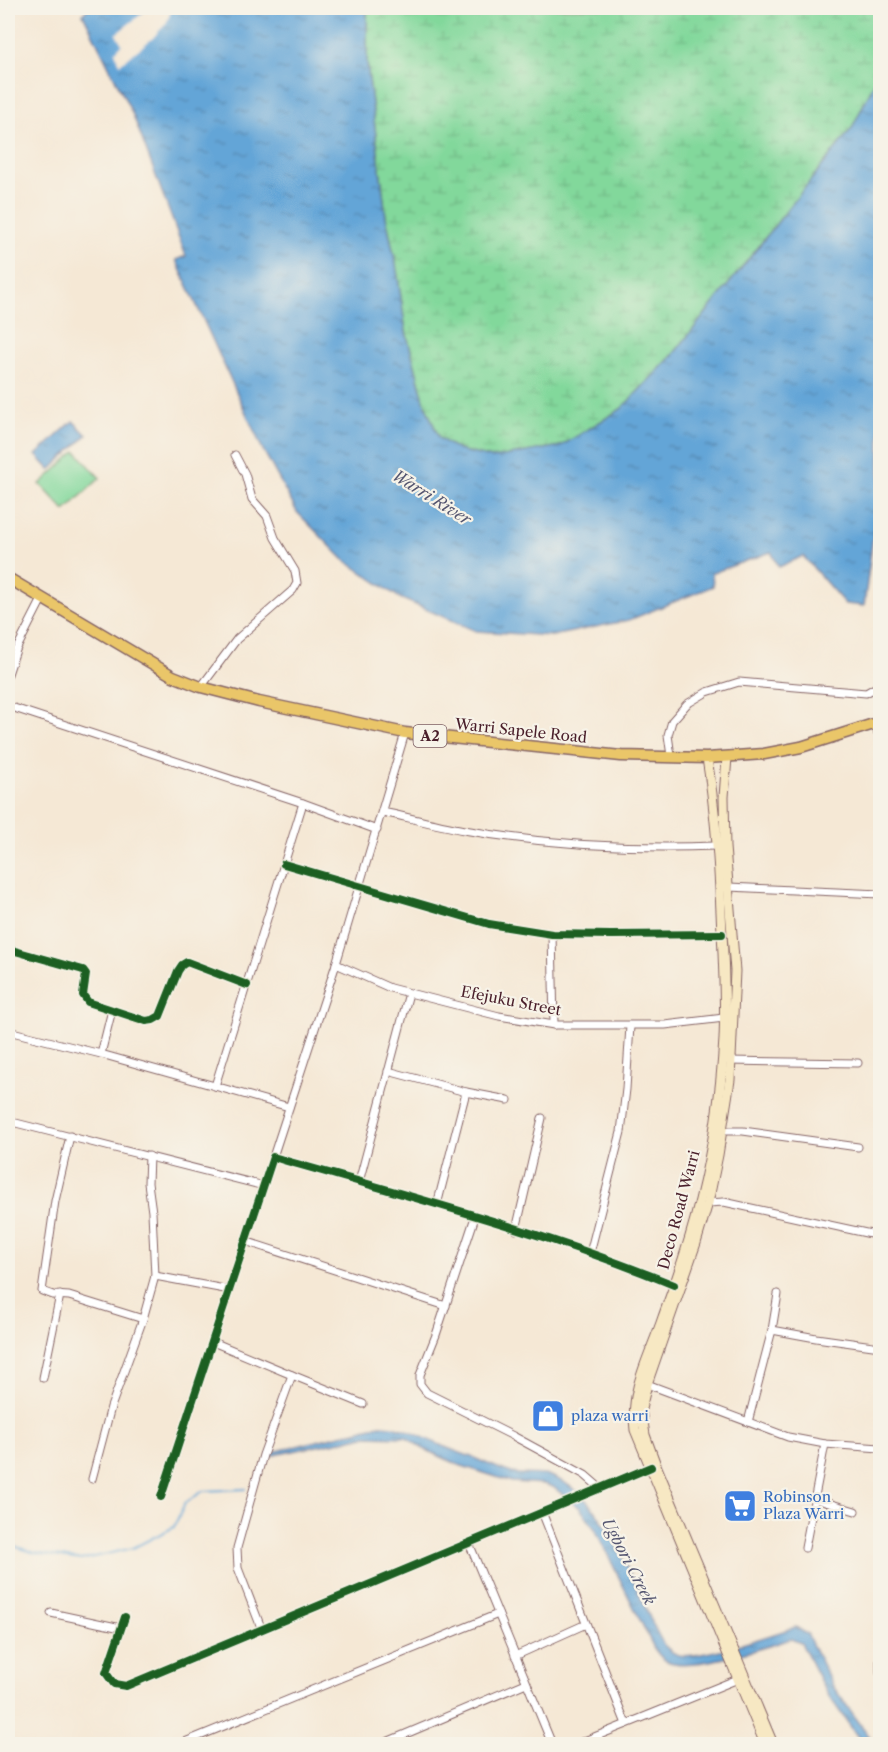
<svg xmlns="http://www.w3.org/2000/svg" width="888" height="1752" font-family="'Libre Caslon Text',serif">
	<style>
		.wetland { fill: url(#wetland-marsh); stroke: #667c63; stroke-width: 1.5 }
		.pitch { fill: #82d89b; stroke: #667c63; stroke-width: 1.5 }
		.water { fill: url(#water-ripples); stroke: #566281; stroke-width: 1.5 }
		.pier { fill: #f5e8d5 }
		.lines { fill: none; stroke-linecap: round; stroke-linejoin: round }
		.stream { stroke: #63a5d7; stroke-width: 2 }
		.minor-casing { stroke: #866566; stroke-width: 9 }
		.secondary-casing { stroke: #866566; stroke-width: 11 }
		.trunk-casing { stroke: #866566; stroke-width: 13 }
		.minor { stroke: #fff; stroke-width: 7 }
		.secondary { stroke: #f7e8c3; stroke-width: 9 }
		.trunk { stroke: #eac669; stroke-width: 10 }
		.cycleway-casing { stroke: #f7f3e8; stroke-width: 11 }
		.cycleway { stroke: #1b5e20; stroke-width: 8 }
		.labels { text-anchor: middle; stroke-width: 4.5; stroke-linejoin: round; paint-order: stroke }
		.shield { fill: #f7f3e8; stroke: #7e5f64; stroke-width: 1.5 }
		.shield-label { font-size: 14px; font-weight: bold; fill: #4a1f2b }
		.street-label { font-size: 15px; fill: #4a1f2b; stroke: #f7f3e8 }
		.shop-label { font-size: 15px; fill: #366cbe; stroke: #f7f3e8; text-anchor: start }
		.water-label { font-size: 16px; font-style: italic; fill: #545570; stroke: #f7f3e8 }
	</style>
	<defs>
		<pattern id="wetland-marsh" width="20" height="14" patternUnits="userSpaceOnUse" patternTransform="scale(1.5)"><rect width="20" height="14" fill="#82d89b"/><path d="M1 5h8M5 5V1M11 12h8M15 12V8" fill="none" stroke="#72b986"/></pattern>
		<pattern id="water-ripples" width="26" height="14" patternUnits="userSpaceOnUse" patternTransform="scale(1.5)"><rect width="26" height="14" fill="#63a5d7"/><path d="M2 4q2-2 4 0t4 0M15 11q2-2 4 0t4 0" fill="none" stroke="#5486af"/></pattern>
	</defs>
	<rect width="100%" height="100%" fill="#f7f3e8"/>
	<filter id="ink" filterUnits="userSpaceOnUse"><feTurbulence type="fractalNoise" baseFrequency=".0167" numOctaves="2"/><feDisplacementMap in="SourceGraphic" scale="12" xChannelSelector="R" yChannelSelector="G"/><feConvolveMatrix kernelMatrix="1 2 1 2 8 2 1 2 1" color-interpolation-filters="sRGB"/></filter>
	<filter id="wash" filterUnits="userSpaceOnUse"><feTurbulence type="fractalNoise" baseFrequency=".008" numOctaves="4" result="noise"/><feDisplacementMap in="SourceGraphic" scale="24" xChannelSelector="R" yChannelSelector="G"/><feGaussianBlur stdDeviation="1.35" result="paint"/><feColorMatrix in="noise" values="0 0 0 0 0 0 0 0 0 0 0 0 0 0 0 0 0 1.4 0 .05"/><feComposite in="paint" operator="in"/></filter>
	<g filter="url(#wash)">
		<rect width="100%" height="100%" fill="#f5e8d5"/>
		<path class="wetland" d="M 367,8 L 880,8 L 880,71 L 852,128 L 672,356 L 621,409 L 561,446 L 492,458 L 458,450 L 439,438 L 425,404 L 406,332 L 396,264 L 386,217 L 367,63 Z"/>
		<path class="pitch" d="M 76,451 L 100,478 L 65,511 L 40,484 Z"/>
		<g class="water">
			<path d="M 88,8 L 367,8 L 367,63 L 386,217 L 396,264 L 406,332 L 425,404 L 439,438 L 458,450 L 492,458 L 561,446 L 621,409 L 672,356 L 852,128 L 880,71 L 880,481 L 864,606 L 845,604 L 803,556 L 779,567 L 771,552 L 712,573 L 713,586 L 629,620 L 552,636 L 476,631 L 400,598 L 343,559 L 297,512 L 262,448 L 176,260 L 186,256 L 133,115 L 83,14 Z"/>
			<path d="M 73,421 L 87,435 L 50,470 L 36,455 Z"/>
			<path d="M 380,1425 C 401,1425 417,1435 436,1443 C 448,1449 461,1453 474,1458 C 486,1463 499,1469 512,1473 C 526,1476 539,1472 553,1477 C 613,1501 633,1594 664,1645 C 668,1649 673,1654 679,1655 C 701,1660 772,1634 796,1627 L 807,1634 L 834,1688 L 875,1744 L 863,1744 L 826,1692 L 801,1643 L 791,1639 C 765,1647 691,1672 667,1661 C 661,1659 657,1652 654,1648 L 595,1529 L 580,1508 L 553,1487 L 544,1484 L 512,1482 L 459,1465 L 422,1448 L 406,1437 L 365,1436 L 270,1456 L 269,1453 Z"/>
		</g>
		<path class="pier" d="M 149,8 L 172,8 L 167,22 L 153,38 L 120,64 L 115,52 L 122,44 L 116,34 Z"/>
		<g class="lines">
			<path class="stream" d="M 8,1544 L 35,1553 L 81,1560 L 133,1548 L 174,1527 L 185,1503 L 203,1491 L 246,1489"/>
		</g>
	</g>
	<g filter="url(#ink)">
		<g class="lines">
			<defs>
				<g id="minor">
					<path d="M 8,674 L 16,650 L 42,599"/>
					<path d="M 201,687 L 237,639 L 293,590 L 297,583 L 295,571 L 275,538 L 267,516 L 252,499 L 245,474 L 235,455"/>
					<path d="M 8,706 L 303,803"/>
					<path d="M 875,724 L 880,739"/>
					<path d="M 671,756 L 668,735 L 672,721 L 687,704 L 707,692 L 739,682 L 866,693 L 880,685"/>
					<path d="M 383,812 C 410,818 437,825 464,830 C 547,845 632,849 716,846"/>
					<path d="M 284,864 L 489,924 L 552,934 L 611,935 L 722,934"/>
					<path d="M 729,887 L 880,894"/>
					<path d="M 552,934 L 554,1025"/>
					<path d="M 8,949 L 83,970 L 86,974 L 83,995 L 88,1002 L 146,1021 L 153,1020 L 160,1016 L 178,971 L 182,965 L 187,962 L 247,985"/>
					<path d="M 336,964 L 390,988 L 499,1016 L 554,1025 L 665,1025 L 724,1018"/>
					<path d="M 8,1031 L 101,1054 L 289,1107"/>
					<path d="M 101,1054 L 112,1010"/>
					<path d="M 729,1061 L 858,1063"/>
					<path d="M 388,1071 L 466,1092 L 508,1100"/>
					<path d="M 215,1086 L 303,803 L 377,830"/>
					<path d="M 8,1121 L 264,1186"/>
					<path d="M 722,1131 L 743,1131 L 858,1147"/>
					<path d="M 70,1136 L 55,1201 L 42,1291 L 53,1295 L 69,1296 L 143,1319"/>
					<path d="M 273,1157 L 336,964 L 405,733"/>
					<path d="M 359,1182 L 409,993"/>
					<path d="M 708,1203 L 724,1202 L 880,1236"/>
					<path d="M 437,1205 L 466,1092"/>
					<path d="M 475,1217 L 436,1335 L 420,1375 L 420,1384 L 427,1393 L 515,1437 L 585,1475 L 600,1488"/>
					<path d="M 516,1230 L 542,1118"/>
					<path d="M 245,1241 L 446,1306"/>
					<path d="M 590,1253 L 621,1132 L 626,1089 L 630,1026"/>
					<path d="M 155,1276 L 230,1290"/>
					<path d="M 772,1330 L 778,1294"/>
					<path d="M 213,1342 L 292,1375 L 263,1455 L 237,1548 L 238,1568 L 262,1630"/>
					<path d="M 292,1375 L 363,1404"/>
					<path d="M 43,1378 L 60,1295"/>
					<path d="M 647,1384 L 788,1437 L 825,1444 L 880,1448"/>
					<path d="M 748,1422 L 772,1330 L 816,1338 L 880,1347"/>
					<path d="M 92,1479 L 111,1407 L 143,1319 L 155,1276 L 152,1212 L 148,1183 L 149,1156"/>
					<path d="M 161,1497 L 273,1157 C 408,1196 545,1232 674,1285"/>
					<path d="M 815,1499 L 855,1511"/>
					<path d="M 542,1512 L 626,1724"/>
					<path d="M 469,1543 L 552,1744"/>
					<path d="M 805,1548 L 825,1444"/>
					<path d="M 51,1613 L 121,1628"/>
					<path d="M 125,1617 L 106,1673 L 114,1684 L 126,1686 L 651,1467"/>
					<path d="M 880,1652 L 880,1673"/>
					<path d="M 515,1656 L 586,1624"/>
					<path d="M 180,1744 L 498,1614"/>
					<path d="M 382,1744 L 526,1683"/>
					<path d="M 577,1744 L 738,1679"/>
				</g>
				<g id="secondary">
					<path d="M 727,757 L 724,797 L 725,847 L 735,971 L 730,1080 L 718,1155 L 708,1203 L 696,1243 L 647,1384 L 641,1409 L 645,1435 L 656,1465 L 773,1744"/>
					<path d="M 707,758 C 715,809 719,861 721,912 C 723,954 726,997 724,1039 C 721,1093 713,1148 700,1200 C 690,1240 677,1279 663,1317 C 650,1356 630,1388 635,1430 L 765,1744"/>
				</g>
				<path id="trunk" d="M 8,578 L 173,676 L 201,687 L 259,702 L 405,733 L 621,756 L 707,758 L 764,754 L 801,747 L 880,722"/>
			</defs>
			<use href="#minor" class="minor-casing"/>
			<use href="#secondary" class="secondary-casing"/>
			<use href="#trunk" class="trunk-casing"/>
			<use href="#minor" class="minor"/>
			<use href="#secondary" class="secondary"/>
			<use href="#trunk" class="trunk"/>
			<defs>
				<g id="cycleway">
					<path d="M 284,864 L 489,924 L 552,934 L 611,935 L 722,934"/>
					<path d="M 8,949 L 83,970 L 86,974 L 83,995 L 88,1002 L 146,1021 L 153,1020 L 160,1016 L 178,971 L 182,965 L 187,962 L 247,985"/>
					<path d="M 161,1497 L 273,1157 C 408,1196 545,1232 674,1285"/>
					<path d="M 125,1617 L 106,1673 L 114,1684 L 126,1686 L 651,1467"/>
				</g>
			</defs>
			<use href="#cycleway" class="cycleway-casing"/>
			<use href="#cycleway" class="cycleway"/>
		</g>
	</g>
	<defs>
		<symbol id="shop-square" viewBox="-11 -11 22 22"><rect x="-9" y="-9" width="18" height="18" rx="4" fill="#3f7fe0" stroke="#f7f3e8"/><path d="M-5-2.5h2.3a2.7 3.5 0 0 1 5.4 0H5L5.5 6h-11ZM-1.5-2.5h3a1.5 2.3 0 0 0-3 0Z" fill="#fff"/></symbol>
		<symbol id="supermarket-square" viewBox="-11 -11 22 22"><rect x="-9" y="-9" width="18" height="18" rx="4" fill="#3f7fe0" stroke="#f7f3e8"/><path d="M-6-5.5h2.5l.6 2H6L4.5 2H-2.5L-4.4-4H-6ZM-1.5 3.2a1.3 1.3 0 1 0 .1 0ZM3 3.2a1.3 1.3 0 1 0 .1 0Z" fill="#fff"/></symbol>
	</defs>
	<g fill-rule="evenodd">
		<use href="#shop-square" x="529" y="1397" width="38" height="38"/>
		<use href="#supermarket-square" x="721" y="1487" width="38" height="38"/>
	</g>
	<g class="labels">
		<rect class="shield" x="413.5" y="725" width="33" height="22" rx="4.5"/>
		<g class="shield-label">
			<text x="430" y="741">A2</text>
		</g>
		<g class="street-label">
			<text transform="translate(521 731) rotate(6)" y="5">Warri Sapele Road</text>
			<text transform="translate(511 1001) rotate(11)" y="5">Efejuku Street</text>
			<text transform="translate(679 1210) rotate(-75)" y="5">Deco Road Warri</text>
		</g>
		<g class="shop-label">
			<text x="571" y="1421">plaza warri</text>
			<text x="763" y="1502">Robinson<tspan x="763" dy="17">Plaza Warri</tspan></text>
		</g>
		<g class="water-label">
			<text transform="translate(432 497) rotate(32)" y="6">Warri River</text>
			<text transform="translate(629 1561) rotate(62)" y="6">Ugbori Creek</text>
		</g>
	</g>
	<rect width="888" height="1752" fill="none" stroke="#f7f3e8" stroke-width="30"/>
</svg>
